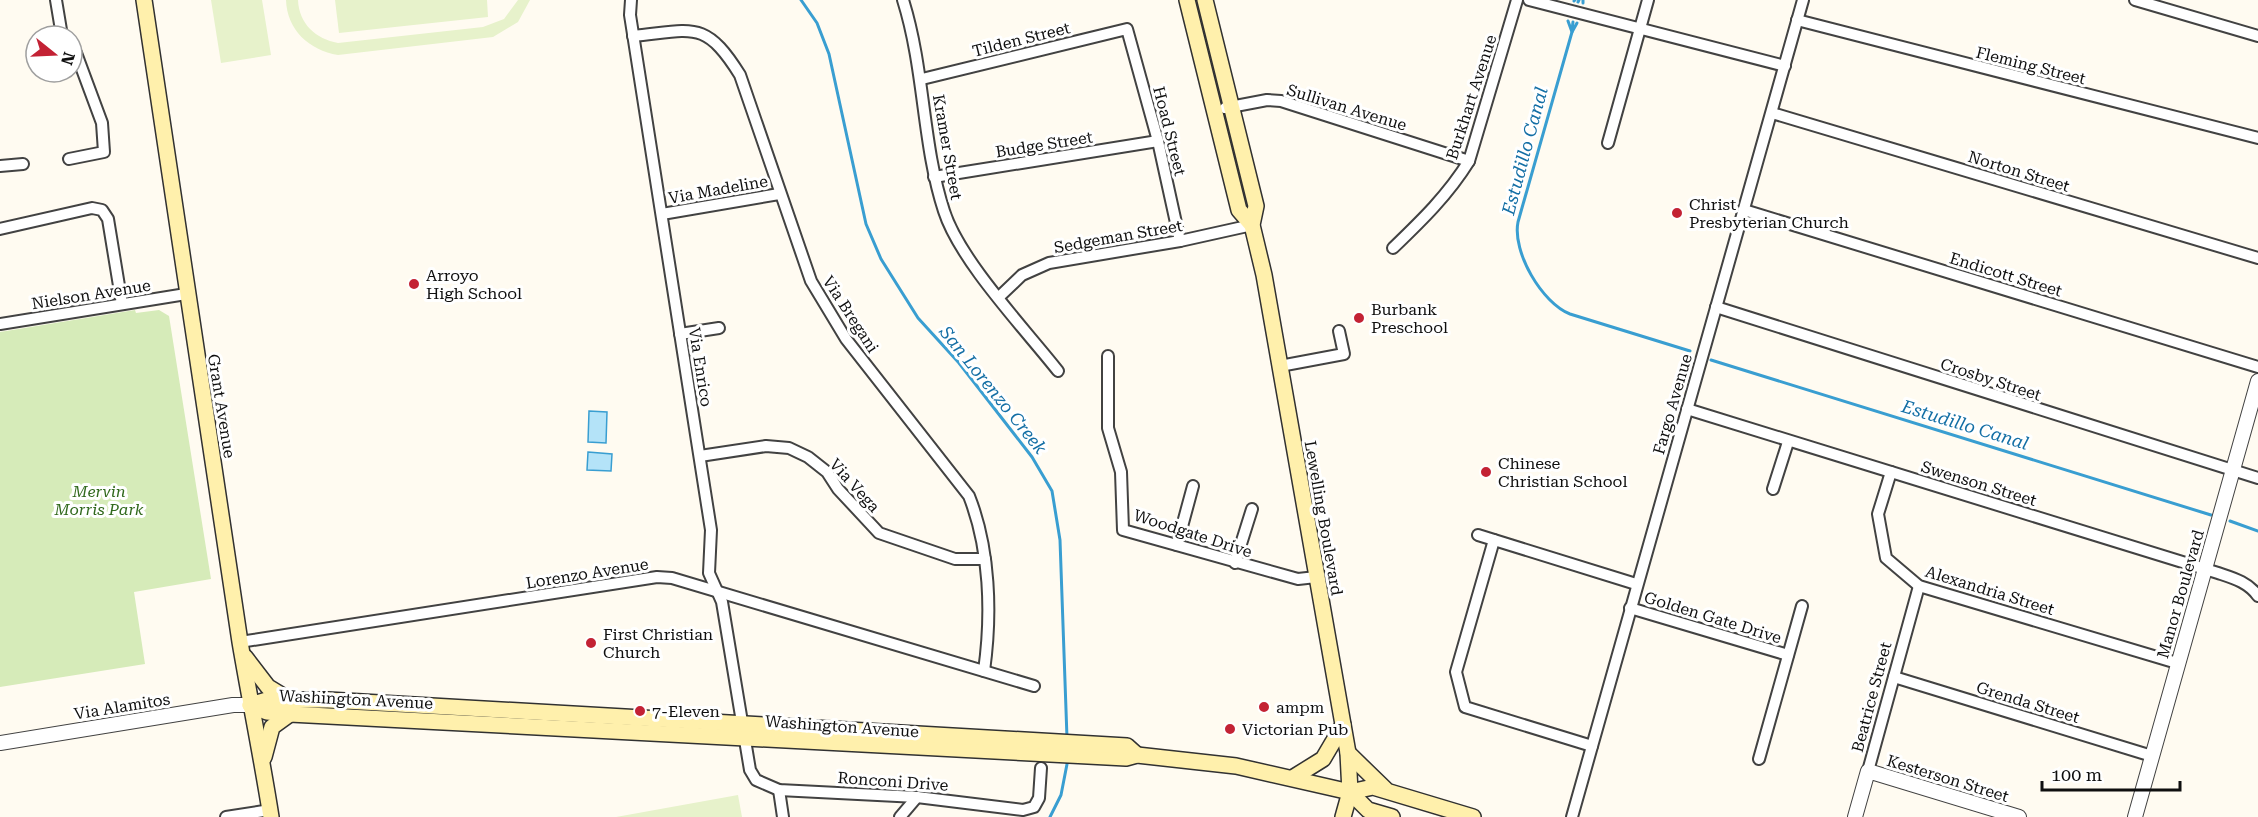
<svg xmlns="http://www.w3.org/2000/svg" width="2258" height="817" font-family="'Roboto Serif',serif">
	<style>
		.green { fill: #d6ebb9 }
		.pitch { fill: #e7f2cb }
		.water { fill: #b4e3f8; stroke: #399ed1; stroke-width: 1.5 }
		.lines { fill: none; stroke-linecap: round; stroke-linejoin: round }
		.stream { stroke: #399ed1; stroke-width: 3 }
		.minor-casing { stroke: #424242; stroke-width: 14 }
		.tertiary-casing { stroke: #424242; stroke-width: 16 }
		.secondary-casing { stroke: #313131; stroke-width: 18 }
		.minor { stroke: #fff; stroke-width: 10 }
		.tertiary { stroke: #fff; stroke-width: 14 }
		.secondary { stroke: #fff0ac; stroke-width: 15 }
		.poi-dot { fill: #c32234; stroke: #fff; stroke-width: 2 }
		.labels { text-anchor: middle; stroke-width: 6; stroke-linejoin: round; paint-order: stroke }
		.street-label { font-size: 16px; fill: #0f0f0f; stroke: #fff }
		.poi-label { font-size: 16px; fill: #0f0f0f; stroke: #fff; text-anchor: start }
		.park-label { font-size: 16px; font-style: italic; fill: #31691d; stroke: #fff }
		.water-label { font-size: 18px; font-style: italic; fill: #146fa5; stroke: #fff }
	</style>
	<rect width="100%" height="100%" fill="#fffbf1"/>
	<path class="green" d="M 135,310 L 136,313 L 159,310 L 169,316 L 211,579 L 134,592 L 145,664 L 0,687 L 0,332 Z"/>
	<g class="pitch">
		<path d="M 211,0 L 262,0 L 271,55 L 221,63 Z"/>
		<path d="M 286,0 L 298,0 C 299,24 316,39 338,43 L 483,27 L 504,19 L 518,0 L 530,0 L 518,22 L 493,37 L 338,55 C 309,50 287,30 286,0 Z"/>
		<path d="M 335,0 L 487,0 L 488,17 L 339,33 Z"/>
		<path d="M 738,795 L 742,817 L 615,817 L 616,817 Z"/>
	</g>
	<g class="water">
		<path d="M 589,411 L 607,412 L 606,443 L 588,442 Z"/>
		<path d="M 588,452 L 612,454 L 611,471 L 587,470 Z"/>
	</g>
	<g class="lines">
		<g class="stream">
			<path d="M 801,0 L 817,23 L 829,54 L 866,224 L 881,259 L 918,318 L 959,363 L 1032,457 L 1052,491 L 1060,540 L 1067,738"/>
			<path d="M 1574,1 L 1575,0"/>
			<path d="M 1578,2 L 1579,0"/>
			<path d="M 1583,3 L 1583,0"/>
			<path d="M 1568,21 L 1572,32 L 1518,222 C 1512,252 1542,303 1570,314 L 1690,351"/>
			<path d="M 1572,30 L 1573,22"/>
			<path d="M 1572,32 L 1577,23"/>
			<path d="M 1711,360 L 2211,515"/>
			<path d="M 2230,521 L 2258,531"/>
			<path d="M 1050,817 L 1061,795 L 1068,759"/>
		</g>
		<defs>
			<g id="minor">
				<path d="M 56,0 L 62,36"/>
				<path d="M 631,0 L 630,15 L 711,530 L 709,573 L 722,602 L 750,770 L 756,780 L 779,790 L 917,797 L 1023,810 L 1034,807 L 1039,798 L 1041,768"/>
				<path d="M 903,0 C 925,70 922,144 944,211 C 960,261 1025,329 1058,371"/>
				<path d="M 1529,0 L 1785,66"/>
				<path d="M 2135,0 L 2258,36"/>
				<path d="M 1797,20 L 2258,138"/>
				<path d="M 633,36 C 693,30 705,19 740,75 L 811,281 L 846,339 L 969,496 C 990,549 992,614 984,671"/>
				<path d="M 922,79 L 1127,29 L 1158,141 L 1180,241"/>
				<path d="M 1225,108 L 1267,100 L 1281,101 L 1469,161"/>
				<path d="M 1772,113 L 2258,258"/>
				<path d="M 1608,143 L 1648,0"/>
				<path d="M 69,159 L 104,152 L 102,123 L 76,53 L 72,51"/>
				<path d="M 0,166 L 23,164"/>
				<path d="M 934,177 L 1158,141"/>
				<path d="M 1744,210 L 2258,367"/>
				<path d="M 662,214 L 779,194"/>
				<path d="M 0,229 L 92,208 L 102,210 L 108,219 L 122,304"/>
				<path d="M 1393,248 C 1421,221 1448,195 1469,161 L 1517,0"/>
				<path d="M 999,297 L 1022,275 L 1049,263 L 1180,241 L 1252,225"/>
				<path d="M 1716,307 L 2258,478"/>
				<path d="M 0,324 L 186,294"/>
				<path d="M 680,334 L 719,328"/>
				<path d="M 1108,356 L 1108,428 L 1121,472 L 1123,530 L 1298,579 L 1316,577"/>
				<path d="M 1280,366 L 1344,354 L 1339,331"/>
				<path d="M 1687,409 L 2218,573 C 2233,578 2248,582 2258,596"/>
				<path d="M 700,456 L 766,446 L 789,448 L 808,457 L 827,472 L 838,489 L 879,533 L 955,559 L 985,559"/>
				<path d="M 1891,472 L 1878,514 L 1886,558 L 1919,586 L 2177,663"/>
				<path d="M 1773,489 L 1788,442"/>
				<path d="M 1478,535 L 1636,584"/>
				<path d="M 1494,540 L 1456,672 L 1465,707 L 1592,746"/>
				<path d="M 1177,545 L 1193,486"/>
				<path d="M 1235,563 L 1252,509"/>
				<path d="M 1630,608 L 1788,655"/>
				<path d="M 240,642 L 657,577 L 672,578 L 1034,686"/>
				<path d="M 1894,677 L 2152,756"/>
				<path d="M 1759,759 L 1802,606"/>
				<path d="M 1868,771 L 1919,586"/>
				<path d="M 779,790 L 783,817"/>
				<path d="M 226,817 L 270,810"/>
				<path d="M 900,817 L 917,797"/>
				<path d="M 1572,817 L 1803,0"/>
			</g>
			<g id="tertiary">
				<path d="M 0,743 L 233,705 L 250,705"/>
				<path d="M 1855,817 L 1868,771 L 2019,817"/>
				<path d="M 2135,817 L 2258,381"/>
			</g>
			<g id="secondary">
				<path d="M 144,0 L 240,642 C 250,701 262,759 271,817"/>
				<path d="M 1187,0 L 1239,210 L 1252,225"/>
				<path d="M 1205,0 L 1256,206 L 1252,225 L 1264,275 L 1348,753 L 1350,792 L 1343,817"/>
				<path d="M 245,657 L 268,687 L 286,698"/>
				<path d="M 250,705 L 267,712 L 290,714 L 1126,758 L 1137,755 L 1236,766 L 1350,792 L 1373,787 L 1473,817"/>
				<path d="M 250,705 L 267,700 L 328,700 L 1127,746 L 1137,755"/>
				<path d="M 1348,753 L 1385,789"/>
				<path d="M 264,757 L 272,727 L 290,714"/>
				<path d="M 1294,777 L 1323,759 L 1343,725"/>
				<path d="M 1350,792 L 1368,810 L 1392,817"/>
			</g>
		</defs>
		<use href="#minor" class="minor-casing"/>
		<use href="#tertiary" class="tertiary-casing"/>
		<use href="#secondary" class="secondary-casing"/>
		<use href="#minor" class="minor"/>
		<use href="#tertiary" class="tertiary"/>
		<use href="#secondary" class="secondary"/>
	</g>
	<g class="poi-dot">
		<circle cx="1677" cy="213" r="6"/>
		<circle cx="414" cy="284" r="6"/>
		<circle cx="1359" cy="318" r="6"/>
		<circle cx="1486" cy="472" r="6"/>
		<circle cx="591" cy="643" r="6"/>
		<circle cx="1264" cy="707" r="6"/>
		<circle cx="640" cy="711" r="6"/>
		<circle cx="1230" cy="729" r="6"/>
	</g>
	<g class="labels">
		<g class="street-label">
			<text transform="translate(1021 39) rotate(-14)" y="6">Tilden Street</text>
			<text transform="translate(2031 65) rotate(14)" y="6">Fleming Street</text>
			<text transform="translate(1471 97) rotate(-72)" y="6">Burkhart Avenue</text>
			<text transform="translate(1347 107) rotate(17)" y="6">Sullivan Avenue</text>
			<text transform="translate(1170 131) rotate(76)" y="6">Hoad Street</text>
			<text transform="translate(1044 144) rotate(-9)" y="6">Budge Street</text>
			<text transform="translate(948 147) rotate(80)" y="6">Kramer Street</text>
			<text transform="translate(2019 171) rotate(17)" y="6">Norton Street</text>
			<text transform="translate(718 189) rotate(-10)" y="6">Via Madeline</text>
			<text transform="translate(1118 236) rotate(-10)" y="6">Sedgeman Street</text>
			<text transform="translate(2006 274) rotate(17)" y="6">Endicott Street</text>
			<text transform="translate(91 294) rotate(-9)" y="6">Nielson Avenue</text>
			<text transform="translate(851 314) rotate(57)" y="6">Via Bregani</text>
			<text transform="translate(701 367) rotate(81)" y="6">Via Enrico</text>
			<text transform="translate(1991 379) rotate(18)" y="6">Crosby Street</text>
			<text transform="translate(1672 404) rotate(-74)" y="6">Fargo Avenue</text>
			<text transform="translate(222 406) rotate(81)" y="6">Grant Avenue</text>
			<text transform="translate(1979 483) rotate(17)" y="6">Swenson Street</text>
			<text transform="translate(855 485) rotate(48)" y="6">Via Vega</text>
			<text transform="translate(1324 518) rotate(80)" y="6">Lewelling Boulevard</text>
			<text transform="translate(1193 533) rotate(18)" y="6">Woodgate Drive</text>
			<text transform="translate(587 573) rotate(-9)" y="6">Lorenzo Avenue</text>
			<text transform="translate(1990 590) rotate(17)" y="6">Alexandria Street</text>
			<text transform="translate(2180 594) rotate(-74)" y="6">Manor Boulevard</text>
			<text transform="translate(1713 617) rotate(17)" y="6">Golden Gate Drive</text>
			<text transform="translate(1871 697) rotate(-75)" y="6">Beatrice Street</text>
			<text transform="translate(356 699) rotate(3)" y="6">Washington Avenue</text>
			<text transform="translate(2028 702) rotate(17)" y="6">Grenda Street</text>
			<text transform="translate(122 706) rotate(-9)" y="6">Via Alamitos</text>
			<text transform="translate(842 726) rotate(4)" y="6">Washington Avenue</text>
			<text transform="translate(1948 778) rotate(17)" y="6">Kesterson Street</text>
			<text transform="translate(893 781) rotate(4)" y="6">Ronconi Drive</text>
		</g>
		<g class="poi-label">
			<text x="1689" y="210">Christ<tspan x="1689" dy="18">Presbyterian Church</tspan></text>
			<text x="426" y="281">Arroyo<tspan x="426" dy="18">High School</tspan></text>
			<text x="1371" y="315">Burbank<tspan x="1371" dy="18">Preschool</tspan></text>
			<text x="1498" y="469">Chinese<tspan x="1498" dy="18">Christian School</tspan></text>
			<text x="603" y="640">First Christian<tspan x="603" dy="18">Church</tspan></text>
			<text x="1276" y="713">ampm</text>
			<text x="652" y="717">7-Eleven</text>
			<text x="1242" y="735">Victorian Pub</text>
		</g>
		<g class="park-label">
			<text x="99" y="497">Mervin<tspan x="99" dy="18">Morris Park</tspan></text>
		</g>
		<g class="water-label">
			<text transform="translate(1525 151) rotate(-75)" y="6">Estudillo Canal</text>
			<text transform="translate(993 390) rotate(51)" y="6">San Lorenzo Creek</text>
			<text transform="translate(1965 425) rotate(17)" y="6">Estudillo Canal</text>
		</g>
	</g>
	<g transform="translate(54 54) rotate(108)"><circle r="28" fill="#ffffff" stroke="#9f9f9f" stroke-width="1.5"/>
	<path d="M0-4.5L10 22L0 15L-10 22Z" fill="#c32234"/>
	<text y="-9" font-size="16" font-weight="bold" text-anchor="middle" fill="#0f0f0f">N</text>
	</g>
	<path d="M2042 781v9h138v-9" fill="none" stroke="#0f0f0f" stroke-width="3"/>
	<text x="2051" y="781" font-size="18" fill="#0f0f0f" stroke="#ffffff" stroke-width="4.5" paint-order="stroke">100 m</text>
</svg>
